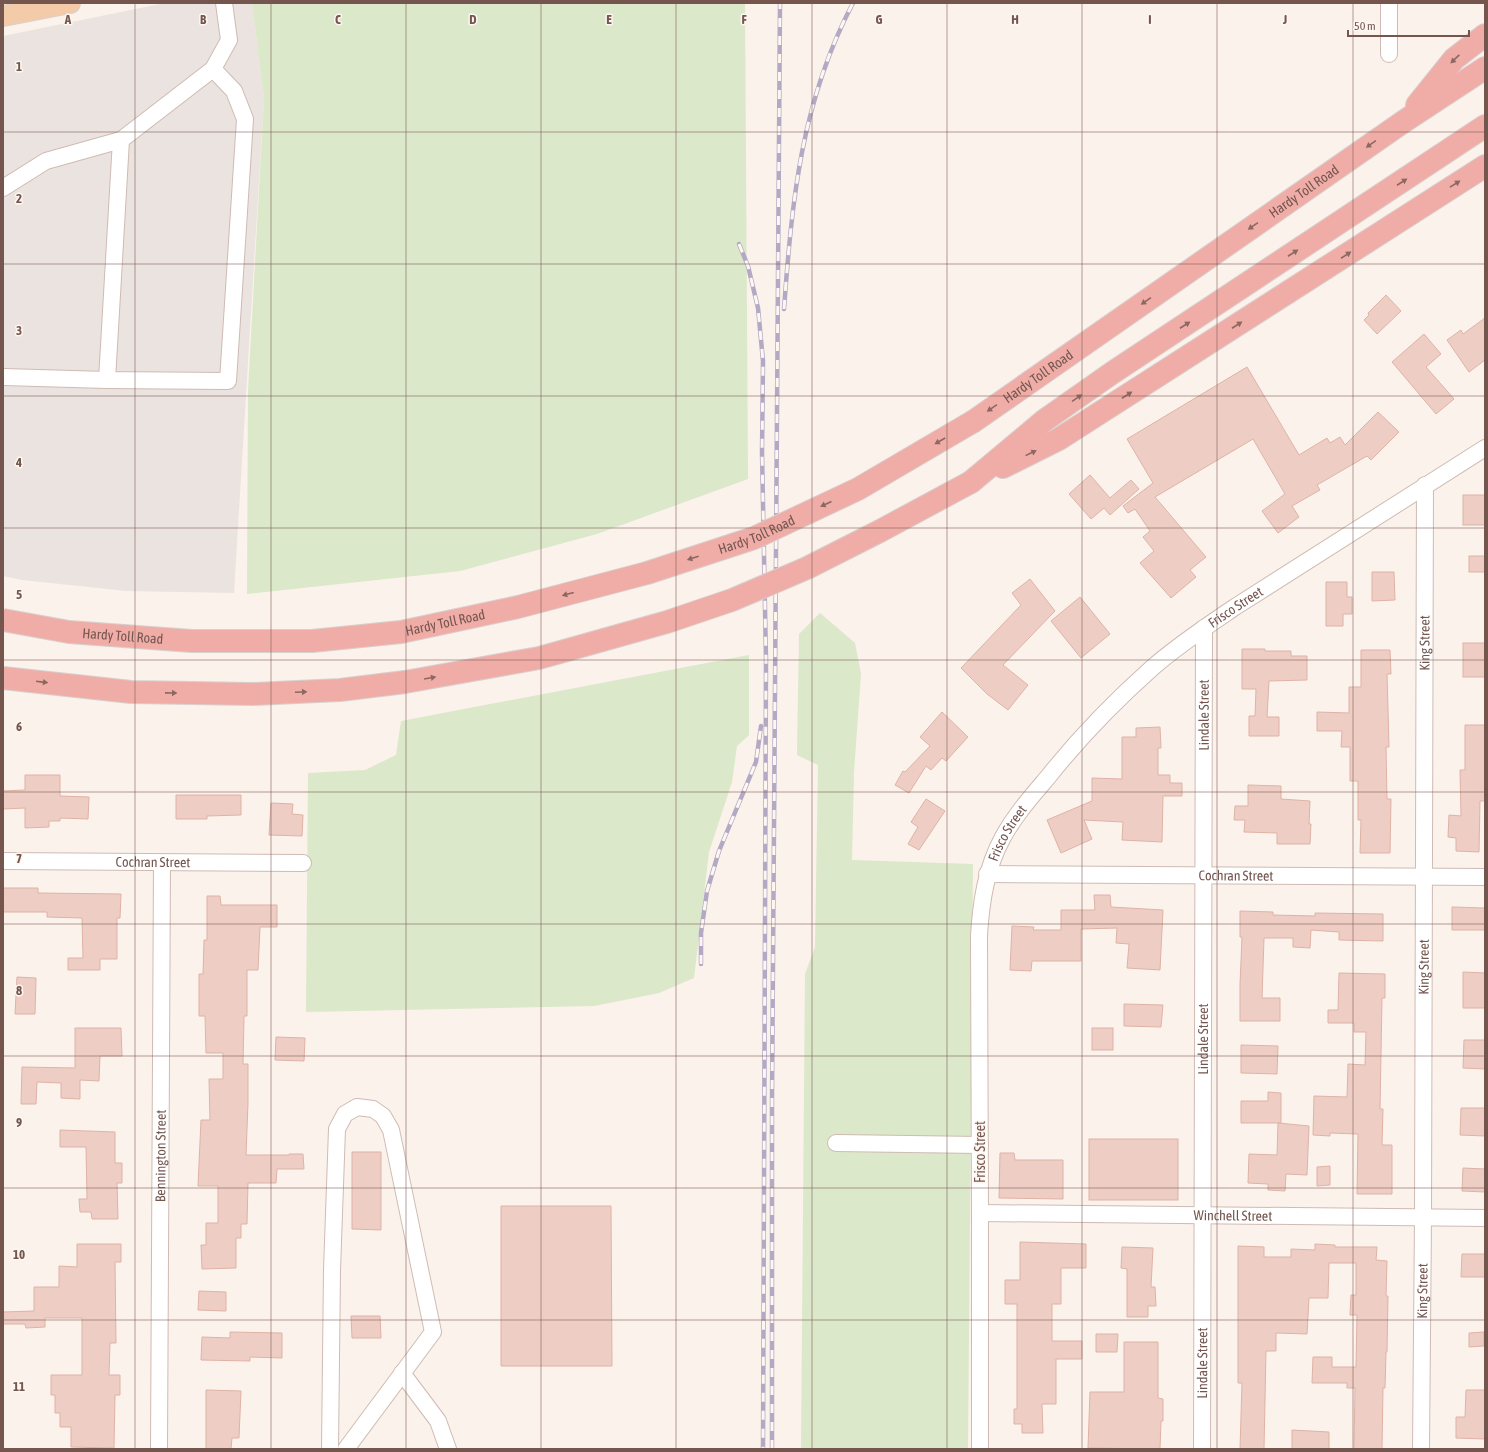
<svg xmlns="http://www.w3.org/2000/svg" width="1488" height="1452" font-family="'Asap Condensed',sans-serif">
	<style>
		.industrial { fill: #ebe3e0 }
		.green { fill: #dbe8c9 }
		.building { fill: #eecec4; stroke: #e0b2a6 }
		.lines { fill: none; stroke-linecap: round; stroke-linejoin: round }
		.minor-casing { stroke: #cfbbb3; stroke-width: 18 }
		.major-casing { stroke: #d8d0ce; stroke-width: 22 }
		.highway-casing { stroke: #d8d0ce; stroke-width: 24 }
		.minor { stroke: #fff; stroke-width: 16 }
		.major { stroke: #f4cba9; stroke-width: 20 }
		.highway { stroke: #f0ada7; stroke-width: 22 }
		.rail-casing { stroke: #b3a9c5; stroke-width: 4.5 }
		.rail { stroke: #fef6f1; stroke-width: 3; stroke-dasharray: 9; stroke-linecap: butt }
		.highway-bridge-casing { stroke: #d8d0ce; stroke-width: 24; stroke-linecap: butt }
		.highway-bridge { stroke: #f0ada7; stroke-width: 22 }
		.oneway { fill: #8d6761 }
		.grid { fill: none; stroke: #74564f; stroke-width: 1; stroke-opacity: 0.55 }
		.labels { text-anchor: middle; stroke-width: 3; stroke-linejoin: round; paint-order: stroke }
		.street-label { font-size: 14px; fill: #74564f; stroke: #fef6f1 }
		.grid-label { font-size: 13px; text-anchor: middle; font-weight: bold; fill: #74564f; stroke: #fef6f1; stroke-width: 3; stroke-linejoin: round; paint-order: stroke }
	</style>
	<rect width="100%" height="100%" fill="#fbf2eb"/>
	<path class="industrial" d="M 165,3 L 252,3 L 264,99 L 234,593 L 126,591 L 22,580 L 3,576 L 3,36 Z"/>
	<g class="green">
		<path d="M 252,3 L 745,3 L 748,479 L 597,534 L 460,571 L 247,594 L 248,391 L 264,99 Z"/>
		<path d="M 820,613 L 855,643 L 861,674 L 854,772 L 852,860 L 973,864 L 968,1449 L 801,1449 L 805,974 L 815,947 L 818,765 L 797,755 L 799,634 Z"/>
		<path d="M 749,655 L 749,735 L 737,746 L 732,782 L 709,852 L 694,978 L 659,993 L 594,1006 L 306,1012 L 308,773 L 365,770 L 396,755 L 401,721 Z"/>
	</g>
	<g class="building">
		<path d="M 1386,295 L 1401,311 L 1377,334 L 1364,320 L 1369,315 L 1368,313 Z"/>
		<path d="M 1485,318 L 1485,360 L 1469,372 L 1447,340 L 1461,330 L 1463,334 Z"/>
		<path d="M 1424,334 L 1441,354 L 1426,367 L 1454,399 L 1436,414 L 1392,362 Z"/>
		<path d="M 1247,367 L 1299,455 L 1327,438 L 1330,443 L 1340,437 L 1345,445 L 1378,412 L 1399,432 L 1371,460 L 1367,456 L 1317,485 L 1320,490 L 1292,506 L 1299,517 L 1278,533 L 1262,511 L 1285,494 L 1253,439 L 1155,497 L 1206,557 L 1190,570 L 1196,577 L 1171,598 L 1140,563 L 1154,551 L 1143,537 L 1150,531 L 1135,509 L 1128,513 L 1123,506 L 1153,483 L 1127,439 Z"/>
		<path d="M 1090,475 L 1110,498 L 1131,480 L 1139,489 L 1110,515 L 1104,508 L 1091,519 L 1069,494 Z"/>
		<rect x="1463" y="495" width="22" height="30"/>
		<rect x="1469" y="556" width="16" height="16"/>
		<path d="M 1372,572 L 1394,572 L 1395,600 L 1372,601 Z"/>
		<path d="M 1030,579 L 1055,611 L 1003,665 L 1028,685 L 1008,710 L 987,694 L 961,668 L 1021,605 L 1012,593 Z"/>
		<path d="M 1326,582 L 1347,582 L 1347,597 L 1352,597 L 1352,614 L 1343,614 L 1343,626 L 1326,626 Z"/>
		<path d="M 1080,597 L 1110,634 L 1081,658 L 1051,621 Z"/>
		<rect x="1463" y="643" width="22" height="34"/>
		<path d="M 1242,649 L 1265,649 L 1265,651 L 1291,651 L 1291,656 L 1307,656 L 1307,680 L 1269,681 L 1267,717 L 1279,717 L 1279,736 L 1249,736 L 1249,716 L 1255,716 L 1256,689 L 1242,689 Z"/>
		<path d="M 1361,650 L 1390,650 L 1391,674 L 1387,674 L 1389,747 L 1386,747 L 1387,799 L 1391,799 L 1390,853 L 1360,853 L 1361,820 L 1358,820 L 1358,781 L 1350,781 L 1350,747 L 1341,747 L 1342,731 L 1317,731 L 1317,712 L 1349,713 L 1349,687 L 1361,687 Z"/>
		<path d="M 942,712 L 968,737 L 946,761 L 942,758 L 931,770 L 926,766 L 909,793 L 895,785 L 903,771 L 905,772 L 930,746 L 920,737 Z"/>
		<path d="M 1465,725 L 1485,725 L 1485,801 L 1480,801 L 1479,852 L 1456,851 L 1456,838 L 1448,837 L 1449,815 L 1461,816 L 1460,770 L 1465,770 Z"/>
		<path d="M 1160,727 L 1161,748 L 1158,748 L 1158,775 L 1170,775 L 1170,783 L 1182,783 L 1182,796 L 1163,796 L 1162,842 L 1122,840 L 1123,822 L 1084,820 L 1092,839 L 1061,853 L 1047,820 L 1092,801 L 1092,778 L 1122,779 L 1122,737 L 1136,737 L 1136,728 Z"/>
		<path d="M 25,775 L 60,775 L 60,796 L 89,797 L 88,819 L 60,818 L 60,821 L 49,821 L 49,827 L 25,828 L 25,808 L 3,809 L 3,791 L 25,790 Z"/>
		<path d="M 1248,785 L 1281,786 L 1281,799 L 1310,801 L 1309,824 L 1311,824 L 1310,844 L 1277,844 L 1277,833 L 1244,832 L 1245,820 L 1234,820 L 1235,806 L 1248,806 Z"/>
		<path d="M 176,795 L 241,795 L 241,815 L 207,816 L 207,819 L 176,819 Z"/>
		<path d="M 926,799 L 945,811 L 919,850 L 908,844 L 918,827 L 911,822 Z"/>
		<path d="M 271,803 L 293,804 L 292,814 L 303,815 L 302,836 L 269,835 Z"/>
		<path d="M 3,888 L 38,888 L 38,893 L 121,894 L 120,918 L 117,918 L 117,959 L 100,959 L 100,970 L 68,970 L 68,958 L 83,958 L 82,918 L 47,917 L 47,912 L 3,912 Z"/>
		<path d="M 1094,895 L 1110,895 L 1111,907 L 1163,910 L 1160,970 L 1127,968 L 1129,944 L 1116,943 L 1117,928 L 1081,929 L 1081,961 L 1032,961 L 1031,971 L 1010,970 L 1012,926 L 1034,927 L 1033,930 L 1061,930 L 1061,910 L 1095,910 Z"/>
		<path d="M 207,896 L 220,896 L 221,905 L 277,905 L 277,927 L 260,927 L 258,970 L 247,970 L 247,1016 L 244,1016 L 243,1064 L 248,1064 L 248,1103 L 246,1155 L 289,1155 L 289,1154 L 303,1154 L 304,1169 L 277,1169 L 276,1183 L 248,1183 L 247,1224 L 241,1224 L 241,1238 L 236,1238 L 236,1268 L 202,1269 L 201,1245 L 206,1245 L 206,1223 L 218,1223 L 218,1186 L 198,1186 L 201,1120 L 210,1120 L 209,1079 L 223,1079 L 223,1053 L 206,1053 L 205,1016 L 199,1016 L 199,974 L 203,974 L 204,940 L 207,940 Z"/>
		<path d="M 1452,907 L 1485,908 L 1485,930 L 1452,930 Z"/>
		<path d="M 1240,911 L 1273,912 L 1273,915 L 1315,916 L 1315,913 L 1383,914 L 1383,941 L 1339,940 L 1339,932 L 1311,930 L 1310,948 L 1293,947 L 1293,938 L 1264,938 L 1262,998 L 1280,998 L 1280,1021 L 1240,1021 L 1240,985 L 1242,937 L 1240,937 Z"/>
		<path d="M 1463,972 L 1485,973 L 1485,1008 L 1463,1008 Z"/>
		<path d="M 1339,973 L 1385,974 L 1385,998 L 1382,998 L 1380,1109 L 1383,1109 L 1382,1145 L 1392,1145 L 1392,1194 L 1357,1194 L 1358,1134 L 1330,1133 L 1330,1136 L 1313,1135 L 1314,1096 L 1347,1097 L 1348,1064 L 1365,1065 L 1366,1032 L 1354,1032 L 1354,1023 L 1328,1023 L 1328,1010 L 1338,1010 Z"/>
		<path d="M 17,977 L 36,978 L 35,1014 L 15,1014 Z"/>
		<path d="M 1124,1004 L 1163,1005 L 1161,1027 L 1124,1026 Z"/>
		<path d="M 75,1028 L 121,1028 L 122,1056 L 100,1056 L 99,1081 L 80,1080 L 80,1099 L 61,1098 L 61,1083 L 37,1082 L 36,1104 L 21,1104 L 22,1067 L 75,1068 Z"/>
		<rect x="1092" y="1028" width="21" height="22"/>
		<path d="M 276,1037 L 305,1038 L 304,1061 L 275,1060 Z"/>
		<path d="M 1464,1040 L 1485,1040 L 1485,1069 L 1463,1068 Z"/>
		<path d="M 1241,1045 L 1278,1046 L 1277,1074 L 1241,1073 Z"/>
		<path d="M 1268,1092 L 1281,1093 L 1281,1123 L 1241,1123 L 1241,1101 L 1268,1101 Z"/>
		<path d="M 1461,1108 L 1485,1108 L 1485,1136 L 1460,1135 Z"/>
		<path d="M 1278,1123 L 1309,1126 L 1307,1175 L 1286,1174 L 1285,1191 L 1268,1190 L 1268,1184 L 1248,1183 L 1249,1154 L 1277,1155 Z"/>
		<path d="M 60,1130 L 115,1132 L 115,1163 L 122,1163 L 122,1183 L 117,1183 L 118,1219 L 92,1219 L 91,1212 L 80,1212 L 79,1199 L 87,1199 L 86,1147 L 60,1147 Z"/>
		<rect x="1089" y="1139" width="89" height="61"/>
		<path d="M 352,1152 L 381,1152 L 381,1230 L 352,1229 Z"/>
		<path d="M 1000,1153 L 1014,1153 L 1015,1160 L 1063,1160 L 1063,1199 L 999,1198 Z"/>
		<path d="M 1330,1166 L 1330,1185 L 1317,1186 L 1317,1167 Z"/>
		<path d="M 1463,1168 L 1485,1169 L 1485,1192 L 1462,1191 Z"/>
		<path d="M 501,1206 L 611,1206 L 612,1366 L 501,1366 Z"/>
		<path d="M 1020,1242 L 1086,1244 L 1086,1268 L 1061,1268 L 1061,1304 L 1052,1304 L 1052,1341 L 1082,1341 L 1082,1359 L 1056,1359 L 1056,1404 L 1042,1404 L 1043,1433 L 1022,1433 L 1022,1424 L 1014,1424 L 1014,1409 L 1017,1409 L 1017,1304 L 1005,1304 L 1005,1280 L 1020,1280 Z"/>
		<path d="M 77,1244 L 121,1244 L 121,1262 L 115,1262 L 116,1343 L 110,1343 L 109,1375 L 120,1375 L 120,1395 L 115,1395 L 114,1448 L 71,1447 L 71,1427 L 60,1427 L 60,1413 L 55,1413 L 55,1395 L 51,1395 L 51,1375 L 82,1375 L 82,1318 L 45,1318 L 45,1327 L 26,1328 L 25,1324 L 3,1324 L 3,1312 L 34,1311 L 34,1287 L 59,1287 L 59,1266 L 77,1267 Z"/>
		<path d="M 1315,1244 L 1335,1245 L 1335,1247 L 1377,1247 L 1376,1260 L 1387,1261 L 1386,1296 L 1388,1296 L 1387,1352 L 1386,1352 L 1385,1388 L 1383,1388 L 1382,1449 L 1354,1449 L 1355,1388 L 1347,1388 L 1347,1383 L 1312,1383 L 1313,1357 L 1332,1357 L 1332,1367 L 1356,1367 L 1357,1315 L 1350,1315 L 1351,1295 L 1356,1295 L 1356,1263 L 1329,1263 L 1328,1298 L 1309,1298 L 1307,1334 L 1276,1333 L 1276,1351 L 1266,1351 L 1264,1449 L 1240,1449 L 1242,1383 L 1238,1383 L 1238,1246 L 1264,1247 L 1264,1257 L 1291,1257 L 1291,1249 L 1315,1250 Z"/>
		<path d="M 1122,1247 L 1153,1248 L 1151,1287 L 1155,1287 L 1156,1306 L 1148,1306 L 1148,1317 L 1127,1317 L 1127,1269 L 1121,1268 Z"/>
		<path d="M 1462,1254 L 1485,1254 L 1485,1277 L 1461,1277 Z"/>
		<path d="M 199,1291 L 226,1292 L 226,1311 L 198,1310 Z"/>
		<path d="M 351,1316 L 380,1316 L 381,1338 L 352,1338 Z"/>
		<path d="M 230,1332 L 282,1333 L 282,1358 L 250,1357 L 250,1361 L 201,1360 L 202,1337 L 230,1338 Z"/>
		<path d="M 1484,1332 L 1484,1346 L 1469,1347 L 1469,1333 Z"/>
		<path d="M 1096,1334 L 1118,1334 L 1117,1352 L 1096,1352 Z"/>
		<path d="M 1124,1342 L 1158,1342 L 1158,1398 L 1163,1399 L 1163,1421 L 1161,1421 L 1160,1449 L 1088,1448 L 1090,1392 L 1124,1392 Z"/>
		<path d="M 206,1390 L 241,1391 L 239,1438 L 232,1438 L 231,1449 L 206,1449 Z"/>
		<path d="M 1466,1390 L 1485,1390 L 1485,1439 L 1456,1438 L 1456,1417 L 1465,1417 Z"/>
		<path d="M 1292,1430 L 1329,1432 L 1329,1449 L 1292,1449 Z"/>
	</g>
	<g class="lines">
		<defs>
			<g id="minor">
				<path d="M 1389,3 L 1389,54"/>
				<path d="M 213,69 L 234,91 L 245,119 L 228,381 L 107,380 L 121,140 L 213,69 L 229,40 L 224,3"/>
				<path d="M 3,188 L 46,161 L 121,140"/>
				<path d="M 3,377 L 107,380"/>
				<path id="s1" d="M 3,861 L 303,863"/>
				<path id="s2" d="M 987,874 L 1485,877"/>
				<path d="M 836,1143 L 980,1145"/>
				<path id="s3" d="M 980,1213 L 1485,1218"/>
				<path d="M 402,1373 L 438,1421 L 448,1449"/>
				<path id="s4" d="M 159,1449 L 162,863"/>
				<path d="M 330,1449 L 332,1270 L 337,1129 L 345,1114 L 357,1107 L 373,1109 L 383,1116 L 391,1130 L 433,1332 L 346,1449"/>
				<path id="s5" d="M 980,1449 L 980,1213 L 979,936 C 981,902 986,868 1003,837 C 1015,815 1032,796 1048,777 C 1079,738 1115,701 1152,668 C 1178,645 1207,626 1235,607 L 1485,448"/>
				<path id="s6" d="M 1202,1449 L 1204,628"/>
				<path id="s7" d="M 1421,1449 L 1423,1218 L 1425,485"/>
			</g>
			<path id="major" d="M 3,16 L 70,3"/>
			<g id="highway">
				<path d="M 1417,105 L 1454,59 L 1485,35"/>
				<path id="s8" d="M 974,421 L 1403,122 L 1485,68"/>
				<path d="M 1003,467 L 1059,439 L 1485,166"/>
				<path d="M 971,482 L 1045,420 L 1112,373 L 1485,126"/>
			</g>
		</defs>
		<use href="#minor" class="minor-casing"/>
		<use href="#major" class="major-casing"/>
		<use href="#highway" class="highway-casing"/>
		<use href="#minor" class="minor"/>
		<use href="#major" class="major"/>
		<use href="#highway" class="highway"/>
		<defs>
			<g id="rail">
				<path d="M 739,244 L 748,266 L 758,308 L 763,361 L 762,452 L 766,660 L 763,1449"/>
				<path d="M 784,309 C 792,200 801,102 853,3"/>
				<path d="M 701,964 L 701,933 L 707,891 L 719,851 L 756,762 L 761,726"/>
				<path d="M 772,1449 L 772,1100 L 780,3"/>
			</g>
		</defs>
		<use href="#rail" class="rail-casing"/>
		<use href="#rail" class="rail"/>
		<defs>
			<g id="highway-bridge">
				<path id="s9" d="M 3,620 L 69,632 L 192,641 L 312,641 L 401,632 L 518,607 L 647,573 L 754,538 L 858,489 L 974,421"/>
				<path d="M 3,678 L 131,692 L 252,694 L 340,690 L 405,682 L 539,658 L 667,622 L 732,600 L 807,568 L 880,531 L 971,482"/>
			</g>
		</defs>
		<use href="#highway-bridge" class="highway-bridge-casing"/>
		<use href="#highway-bridge" class="highway-bridge"/>
	</g>
	<defs><path id="oneway-solid" d="M-6-.8H1V-3.2L6.5 0L1 3.2V.8H-6Z"/></defs>
	<g class="oneway">
		<use href="#oneway-solid" transform="translate(1455 59) rotate(136)"/>
		<use href="#oneway-solid" transform="translate(1371 144) rotate(145)"/>
		<use href="#oneway-solid" transform="translate(1402 182) rotate(-33)"/>
		<use href="#oneway-solid" transform="translate(1455 184) rotate(-32)"/>
		<use href="#oneway-solid" transform="translate(1253 226) rotate(145)"/>
		<use href="#oneway-solid" transform="translate(1293 253) rotate(-33)"/>
		<use href="#oneway-solid" transform="translate(1346 255) rotate(-33)"/>
		<use href="#oneway-solid" transform="translate(1146 301) rotate(145)"/>
		<use href="#oneway-solid" transform="translate(1185 325) rotate(-33)"/>
		<use href="#oneway-solid" transform="translate(1237 325) rotate(-33)"/>
		<use href="#oneway-solid" transform="translate(1127 395) rotate(-33)"/>
		<use href="#oneway-solid" transform="translate(1077 398) rotate(-35)"/>
		<use href="#oneway-solid" transform="translate(992 408) rotate(145)"/>
		<use href="#oneway-solid" transform="translate(940 441) rotate(150)"/>
		<use href="#oneway-solid" transform="translate(1031 453) rotate(-26)"/>
		<use href="#oneway-solid" transform="translate(826 504) rotate(155)"/>
		<use href="#oneway-solid" transform="translate(693 558) rotate(162)"/>
		<use href="#oneway-solid" transform="translate(568 594) rotate(165)"/>
		<use href="#oneway-solid" transform="translate(430 678) rotate(-10)"/>
		<use href="#oneway-solid" transform="translate(42 682) rotate(7)"/>
		<use href="#oneway-solid" transform="translate(301 692) rotate(-2)"/>
		<use href="#oneway-solid" transform="translate(171 693) rotate(1)"/>
	</g>
	<path class="grid" d="M 135,3 L 135,1449M 271,3 L 271,1449M 406,3 L 406,1449M 541,3 L 541,1449M 676,3 L 676,1449M 812,3 L 812,1449M 947,3 L 947,1449M 1082,3 L 1082,1449M 1217,3 L 1217,1449M 1353,3 L 1353,1449M 3,132 L 1485,132M 3,264 L 1485,264M 3,396 L 1485,396M 3,528 L 1485,528M 3,660 L 1485,660M 3,792 L 1485,792M 3,924 L 1485,924M 3,1056 L 1485,1056M 3,1188 L 1485,1188M 3,1320 L 1485,1320"/>
	<g class="labels">
		<g class="street-label">
			<text dy="5" stroke="none"><textPath href="#s8" startOffset="402">Hardy Toll Road</textPath></text>
			<text dy="5" stroke="none"><textPath href="#s8" startOffset="78">Hardy Toll Road</textPath></text>
			<text dy="5" stroke="none"><textPath href="#s9" startOffset="769">Hardy Toll Road</textPath></text>
			<text dy="5" stroke="none"><textPath href="#s5" startOffset="945">Frisco Street</textPath></text>
			<text dy="5" stroke="none"><textPath href="#s9" startOffset="445">Hardy Toll Road</textPath></text>
			<text dy="5" stroke="none"><textPath href="#s9" startOffset="121">Hardy Toll Road</textPath></text>
			<text dy="5" stroke="none"><textPath href="#s7" startOffset="806">King Street</textPath></text>
			<text dy="5" stroke="none"><textPath href="#s6" startOffset="734">Lindale Street</textPath></text>
			<text dy="5" stroke="none"><textPath href="#s5" startOffset="621">Frisco Street</textPath></text>
			<text dy="5" stroke="none"><textPath href="#s1" startOffset="150">Cochran Street</textPath></text>
			<text dy="5" stroke="none"><textPath href="#s2" startOffset="249">Cochran Street</textPath></text>
			<text dy="5" stroke="none"><textPath href="#s7" startOffset="482">King Street</textPath></text>
			<text dy="5" stroke="none"><textPath href="#s6" startOffset="410">Lindale Street</textPath></text>
			<text transform="translate(980 1152) rotate(-90)" y="5">Frisco Street</text>
			<text dy="5" stroke="none"><textPath href="#s4" startOffset="293">Bennington Street</textPath></text>
			<text dy="5" stroke="none"><textPath href="#s3" startOffset="253">Winchell Street</textPath></text>
			<text dy="5" stroke="none"><textPath href="#s7" startOffset="158">King Street</textPath></text>
			<text dy="5" stroke="none"><textPath href="#s6" startOffset="86">Lindale Street</textPath></text>
		</g>
	</g>
	<g class="grid-label">
		<text x="68" y="24">A</text>
		<text x="203" y="24">B</text>
		<text x="338" y="24">C</text>
		<text x="473" y="24">D</text>
		<text x="609" y="24">E</text>
		<text x="744" y="24">F</text>
		<text x="879" y="24">G</text>
		<text x="1015" y="24">H</text>
		<text x="1150" y="24">I</text>
		<text x="1285" y="24">J</text>
		<text x="19" y="71">1</text>
		<text x="19" y="203">2</text>
		<text x="19" y="335">3</text>
		<text x="19" y="467">4</text>
		<text x="19" y="599">5</text>
		<text x="19" y="731">6</text>
		<text x="19" y="863">7</text>
		<text x="19" y="995">8</text>
		<text x="19" y="1127">9</text>
		<text x="19" y="1259">10</text>
		<text x="19" y="1391">11</text>
	</g>
	<rect width="1488" height="1452" fill="none" stroke="#74564f" stroke-width="8"/>
	<path d="M1348 30v6h121v-6" fill="none" stroke="#74564f" stroke-width="2"/>
	<text x="1354" y="30" font-size="12" fill="#74564f" stroke="#fef6f1" stroke-width="3" paint-order="stroke">50 m</text>
</svg>
